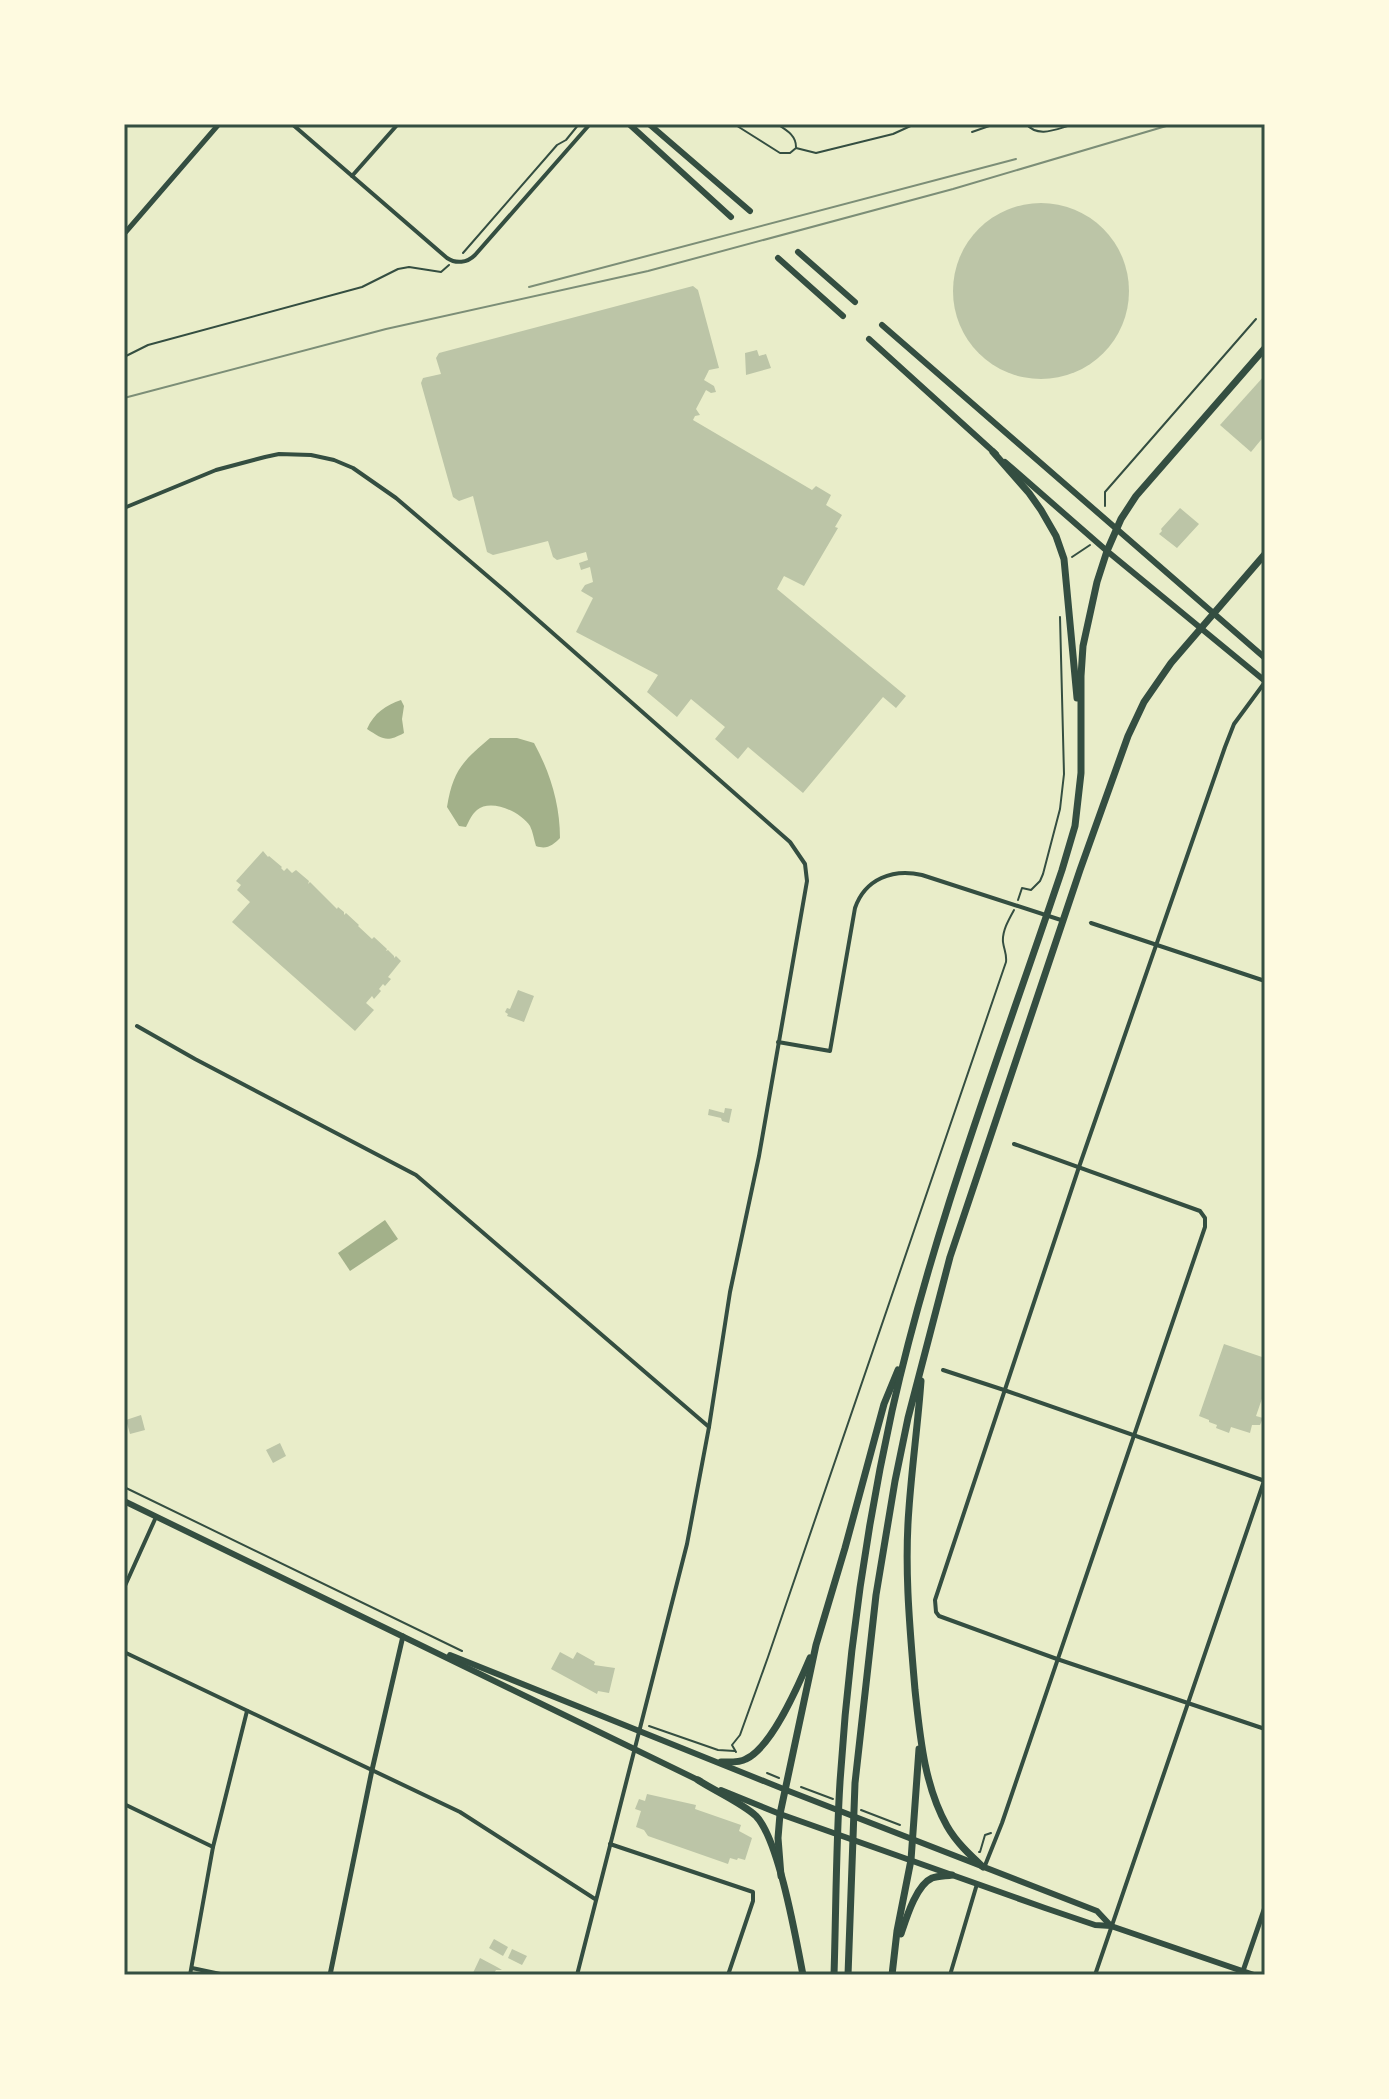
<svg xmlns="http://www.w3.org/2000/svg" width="1389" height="2099" font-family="Poppins,sans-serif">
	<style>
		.water { fill: #a3b18a }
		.building { fill: #bcc5a7 }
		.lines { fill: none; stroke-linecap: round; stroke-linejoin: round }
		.path { stroke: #344e41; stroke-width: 2 }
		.service { stroke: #344e41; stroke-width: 2 }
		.minor { stroke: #344e41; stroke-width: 4 }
		.tertiary { stroke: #344e41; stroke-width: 5 }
		.secondary { stroke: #344e41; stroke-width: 6 }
		.primary { stroke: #344e41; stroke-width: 7 }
		.tram { stroke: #7c8e77; stroke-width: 2 }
		.neatline { fill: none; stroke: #344e41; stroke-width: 3 }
	</style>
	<rect width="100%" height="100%" fill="#e9edc9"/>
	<g class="water">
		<path d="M 401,700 L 404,706 L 402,719 L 404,733 C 386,743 383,739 367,729 C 374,713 386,705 401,700 Z"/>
		<path d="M 490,738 L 517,738 L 534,743 C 550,772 560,804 560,838 C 553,845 547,850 536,846 C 534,840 533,832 530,826 C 521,812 491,798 477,810 C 472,814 469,821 466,827 L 459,826 L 447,807 C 453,770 463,761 490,738 Z"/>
		<path d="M 385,1220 L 398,1239 L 350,1271 L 338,1253 Z"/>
	</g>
	<g class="building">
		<circle cx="1041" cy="291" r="88"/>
		<path d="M 693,286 L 698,290 L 719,368 L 709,370 L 704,380 L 714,386 L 716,392 L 711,393 L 706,390 L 696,409 L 700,415 L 695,416 L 693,420 L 812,490 L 816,486 L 831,495 L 826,505 L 842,515 L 835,527 L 838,528 L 804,586 L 784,576 L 777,589 L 906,696 L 896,708 L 883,697 L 803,793 L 748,747 L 738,759 L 715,739 L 725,727 L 691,699 L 677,717 L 647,692 L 658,675 L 576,632 L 593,598 L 581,591 L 585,585 L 593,582 L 590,567 L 581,570 L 579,563 L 588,560 L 586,552 L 557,560 L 553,557 L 548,541 L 493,555 L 487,552 L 473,496 L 459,501 L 453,497 L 421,383 L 423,378 L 441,374 L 436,358 L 439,353 Z"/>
		<path d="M 757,350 L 759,356 L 766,354 L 771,368 L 746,375 L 745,353 Z"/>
		<path d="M 1265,375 L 1265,435 L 1251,452 L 1220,425 Z"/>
		<path d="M 1180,508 L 1199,524 L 1177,548 L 1159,534 L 1162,531 L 1161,529 Z"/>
		<path d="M 263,851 L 268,857 L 269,856 L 282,867 L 281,868 L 284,871 L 287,868 L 292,873 L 296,870 L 309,881 L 308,884 L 310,882 L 337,909 L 338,907 L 344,912 L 344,915 L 346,913 L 359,925 L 358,926 L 372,939 L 374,937 L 387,949 L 386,951 L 388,950 L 394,956 L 394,958 L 396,956 L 401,961 L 388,977 L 391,979 L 385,986 L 383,984 L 379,989 L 381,991 L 374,999 L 372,996 L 366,1003 L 374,1010 L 355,1031 L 232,922 L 250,902 L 237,890 L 241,885 L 236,881 Z"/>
		<path d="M 518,990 L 534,996 L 524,1022 L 507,1016 L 508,1014 L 505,1012 L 507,1008 L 510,1009 Z"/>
		<path d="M 725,1108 L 732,1109 L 729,1123 L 722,1121 L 721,1118 L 708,1115 L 709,1109 L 724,1113 Z"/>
		<path d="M 1224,1344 L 1265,1358 L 1265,1390 L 1256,1416 L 1263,1418 L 1260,1425 L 1252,1425 L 1250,1433 L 1231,1427 L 1229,1433 L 1216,1428 L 1217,1425 L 1209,1422 L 1209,1420 L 1199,1416 Z"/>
		<path d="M 141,1415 L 145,1430 L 130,1434 L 126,1420 Z"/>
		<path d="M 280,1443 L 286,1456 L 273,1463 L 266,1450 Z"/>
		<path d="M 560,1652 L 573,1659 L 577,1652 L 595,1662 L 594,1665 L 615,1668 L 609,1693 L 598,1691 L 597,1694 L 551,1669 Z"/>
		<path d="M 647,1794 L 696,1805 L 695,1809 L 741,1825 L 739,1831 L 752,1838 L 745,1860 L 738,1858 L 737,1860 L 730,1858 L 728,1864 L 648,1836 L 644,1830 L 636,1827 L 641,1811 L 635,1809 L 639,1799 L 645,1801 Z"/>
		<path d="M 494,1939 L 508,1947 L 503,1956 L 489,1948 Z"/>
		<path d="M 512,1949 L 527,1956 L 522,1965 L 508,1958 Z"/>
		<path d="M 480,1958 L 497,1967 L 502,1970 L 496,1970 L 493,1975 L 472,1975 Z"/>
	</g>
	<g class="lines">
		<g class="path">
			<path d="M 1026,124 C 1039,139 1058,128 1075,124"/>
			<path d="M 463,253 L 557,145 L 566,140 L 579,124"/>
			<path d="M 1265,326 L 1265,327"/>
			<path d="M 124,357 L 148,345 L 362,287 L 398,269 L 409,267 L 441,272 L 449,265"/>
			<path d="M 1105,506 L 1105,492 L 1256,319"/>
			<path d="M 1072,557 L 1090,545"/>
			<path d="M 1018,900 L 1022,888 L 1031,890 L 1040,881 L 1043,874 L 1060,809 L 1064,774 L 1060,617"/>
			<path d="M 124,1487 L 462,1651"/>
			<path d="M 649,1726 L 718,1750 L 735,1751"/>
			<path d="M 736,1752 L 732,1745 L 740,1735 L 768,1657 L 1006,962 C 1007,954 1004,950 1003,942 C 1002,931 1009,919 1014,910"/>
			<path d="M 767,1773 L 779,1778"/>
			<path d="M 801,1787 L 833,1799"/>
			<path d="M 861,1810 L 900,1825"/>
			<path d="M 979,1852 L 980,1852 L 985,1835 L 991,1833"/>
		</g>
		<g class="service">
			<path d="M 734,124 L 780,153 L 790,153 L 796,148 L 816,153 L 893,134 L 915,124"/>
			<path d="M 777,124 C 786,130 796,135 796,147"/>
			<path d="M 972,132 L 995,124"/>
		</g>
		<g class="minor">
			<path d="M 292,124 L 447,258 C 456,264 467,263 475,255 L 590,124"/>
			<path d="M 352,176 L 398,124"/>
			<path d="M 124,508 L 216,470 L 265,457 L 279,454 L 311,455 L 334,460 L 353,468 L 396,498 L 505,591 L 790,842 L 805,864 L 807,881 L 759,1156 L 730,1292 L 709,1427 L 687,1544 L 577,1975"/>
			<path d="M 1265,682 L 1234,724 L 1225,747 L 1079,1167 L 935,1600 L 936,1612 L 939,1616 L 1057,1659 L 1265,1729"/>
			<path d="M 1091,923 L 1265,981"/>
			<path d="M 137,1026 L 195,1059 L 416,1175 L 709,1427"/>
			<path d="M 778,1042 L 830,1051 L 855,908 C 865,879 893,868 922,875 L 1064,921"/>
			<path d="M 943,1370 L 1004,1390 L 1265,1481"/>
			<path d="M 124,1588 L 156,1517"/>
			<path d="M 124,1652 L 460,1812 L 595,1899"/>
			<path d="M 124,1804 L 213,1847"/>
			<path d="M 610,1844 L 753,1892 L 753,1901 L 728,1975"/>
			<path d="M 984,1868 L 1002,1823 L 1205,1227 L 1205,1218 L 1200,1211 L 1014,1144"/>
			<path d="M 192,1968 L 225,1975"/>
			<path d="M 190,1975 L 213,1847 L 247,1711"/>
			<path d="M 950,1975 L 977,1884"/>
			<path d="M 1095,1975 L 1264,1481"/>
		</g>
		<g class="tertiary">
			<path d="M 124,234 L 219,124"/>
			<path d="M 1243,1971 L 1265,1907"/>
			<path d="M 330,1975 L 372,1770 L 403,1636"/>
		</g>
		<g class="secondary">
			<path d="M 629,124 L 731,217"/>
			<path d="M 649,124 L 750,211"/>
			<path d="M 798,252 L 855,302"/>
			<path d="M 778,258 L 843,316"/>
			<path d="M 882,325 L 1265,658"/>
			<path d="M 869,339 L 996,454"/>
			<path d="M 1005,462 L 1107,551 L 1265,681"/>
			<path d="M 124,1501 L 700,1781"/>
			<path d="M 450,1655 L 786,1790 L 1097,1911 L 1111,1926"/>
			<path d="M 721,1790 L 780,1814 L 1045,1908 L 1095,1925 L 1111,1926 L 1254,1975"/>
		</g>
		<g class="primary">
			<path d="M 993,452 L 1029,493 L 1041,510 L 1056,536 L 1064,559 L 1077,698"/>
			<path d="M 921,1381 C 918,1423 912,1466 909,1508 C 904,1569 910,1630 915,1690 C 920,1736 924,1785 947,1826 C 956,1842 970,1855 983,1867"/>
			<path d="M 721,1762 C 729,1762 739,1763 746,1759 C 772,1747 799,1684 810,1658"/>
			<path d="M 698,1780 C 715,1791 742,1803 756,1816 C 779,1840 796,1939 803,1975"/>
			<path d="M 781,1876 L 778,1838 L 780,1814 L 816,1645 L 845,1548 L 884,1404 L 898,1370"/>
			<path d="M 901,1934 C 906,1919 916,1885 932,1878 C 938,1876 946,1876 952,1875"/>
			<path d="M 834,1975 C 836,1911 836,1846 840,1782 C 848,1657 865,1534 892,1411 C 933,1227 1002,1049 1062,870 L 1075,826 L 1081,773 L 1081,676 L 1083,646 L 1097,582 L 1107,551 L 1121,519 L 1136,496 L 1265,348"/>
			<path d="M 848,1975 L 855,1783 L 876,1595 L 895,1481 L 908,1418 L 950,1257 L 1080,870 L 1128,736 L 1144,702 L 1171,663 L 1265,554"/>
			<path d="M 892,1975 L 897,1931 L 911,1860 L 919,1749"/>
		</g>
		<g class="tram">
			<path d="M 529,287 L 1016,159"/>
			<path d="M 124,398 L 386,329 L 648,271 L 953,189 L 1173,124"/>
		</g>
	</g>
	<rect width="1389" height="2099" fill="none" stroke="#fefae0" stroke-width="252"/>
	<rect x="126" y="126" width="1137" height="1847" class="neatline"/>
</svg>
